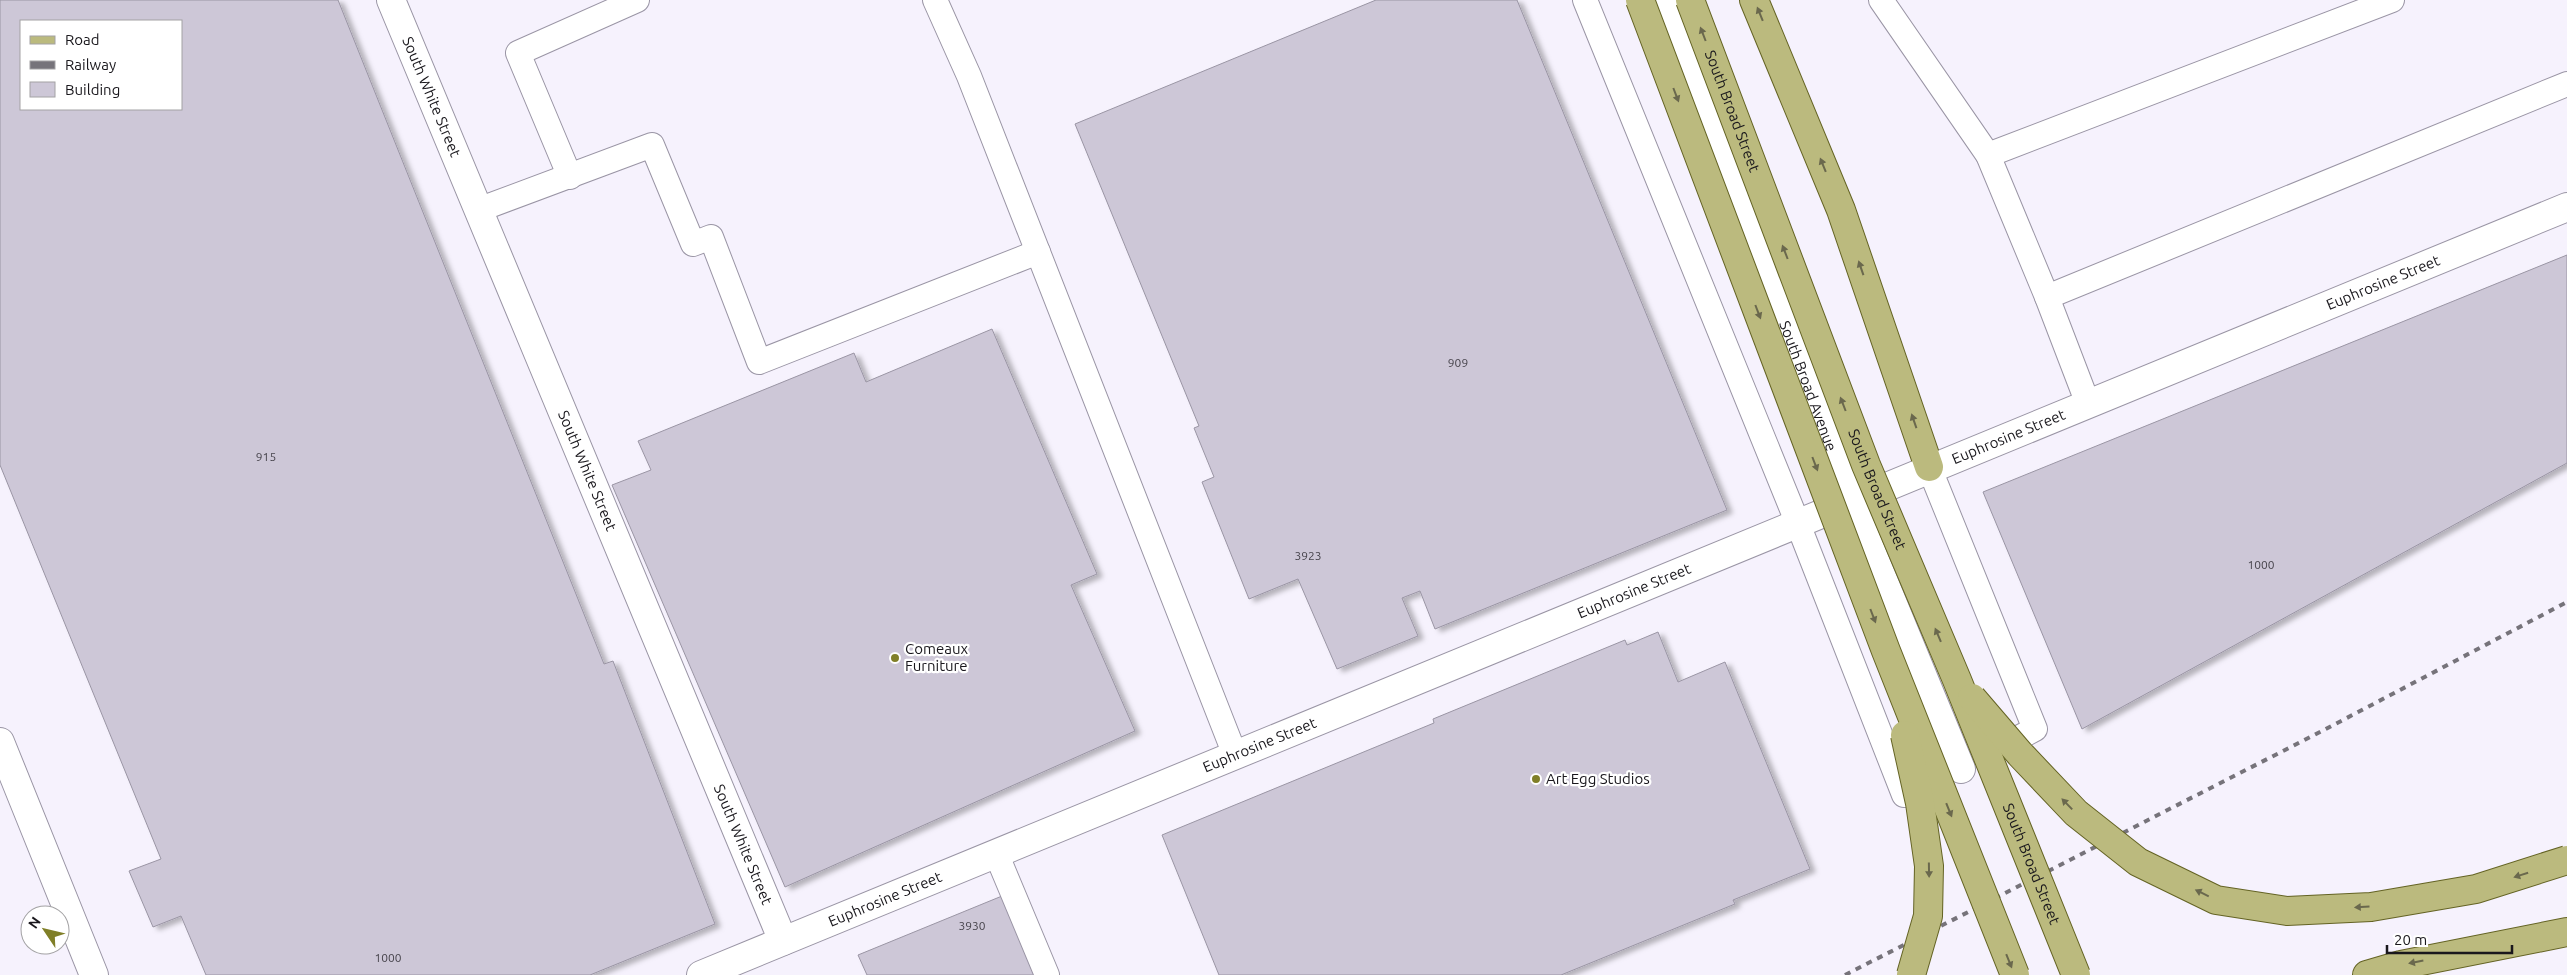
<svg xmlns="http://www.w3.org/2000/svg" width="2567" height="975" font-family="Ubuntu,sans-serif">
	<style>
		.building { fill: #cdc7d7; stroke: #9a95a4; fill-rule: evenodd; filter: url(#shadow) }
		.lines { fill: none; stroke-linecap: round; stroke-linejoin: round }
		.lane-casing { stroke: #9a95a5; stroke-width: 26 }
		.street-casing { stroke: #9a95a5; stroke-width: 30 }
		.primary-casing { stroke: #646324; stroke-width: 30 }
		.lane { stroke: #fff; stroke-width: 24 }
		.street { stroke: #fff; stroke-width: 28 }
		.primary { stroke: #bbba7e; stroke-width: 28 }
		.rail { stroke: #76737a; stroke-width: 4; stroke-dasharray: 6 6; stroke-linecap: butt }
		.primary-bridge-casing { stroke: #646324; stroke-width: 30; stroke-linecap: butt }
		.primary-bridge { stroke: #bbba7e; stroke-width: 28 }
		.oneway { fill: #6a684d }
		.poi-dot { fill: #807f28; stroke: #fff; stroke-width: 2 }
		.labels { text-anchor: middle; stroke-width: 4.5; stroke-linejoin: round; paint-order: stroke }
		.number-label { font-size: 12px; fill: #46434b }
		.street-label { font-size: 15px; fill: #19171c; stroke: #fff }
		.poi-label { font-size: 15px; fill: #19171c; stroke: #fff; text-anchor: start }
	</style>
	<defs>
		<filter id="shadow"><feDropShadow dx="5.5" dy="3" stdDeviation="2.5" flood-color="#0004"/></filter>
	</defs>
	<rect width="100%" height="100%" fill="#f6f2fd"/>
	<g class="building">
		<path d="M 0,0 L 338,0 L 604,664 L 613,661 L 715,924 L 590,975 L 206,975 L 181,916 L 153,927 L 129,871 L 161,859 L 0,465 ZM 21,21 L 181,21 L 181,109 L 21,109 Z"/>
		<path d="M 1376,0 L 1517,0 L 1727,510 L 1435,629 L 1420,591 L 1402,598 L 1418,636 L 1337,669 L 1298,579 L 1249,599 L 1202,482 L 1214,477 L 1194,428 L 1199,426 L 1075,124 Z"/>
		<path d="M 2567,255 L 2567,463 L 2082,729 L 1983,492 Z"/>
		<path d="M 992,329 L 1097,574 L 1071,585 L 1135,731 L 785,887 L 612,485 L 651,470 L 638,441 L 854,353 L 866,382 Z"/>
		<path d="M 1658,632 L 1678,682 L 1725,662 L 1810,869 L 1733,900 L 1735,904 L 1561,975 L 1219,975 L 1162,835 L 1434,723 L 1433,719 L 1625,640 L 1627,645 Z"/>
		<path d="M 1002,896 L 1034,975 L 867,975 L 858,955 Z"/>
	</g>
	<g class="lines">
		<defs>
			<g id="lane">
				<path d="M 935,0 L 969,76 L 1235,755"/>
				<path d="M 1585,0 L 1798,524 L 1904,795 L 1931,783"/>
				<path d="M 1881,0 L 1988,155 L 2047,297 L 2567,84"/>
				<path d="M 1988,155 L 2392,0"/>
				<path d="M 570,177 L 518,53 L 637,0"/>
				<path d="M 478,210 L 652,145 L 693,244 L 711,237 L 759,362 L 1038,252"/>
				<path d="M 2047,297 L 2088,404"/>
				<path d="M 1929,467 L 2035,729 L 1994,751"/>
				<path d="M 996,853 L 1047,975"/>
			</g>
			<g id="street">
				<path id="s1" d="M 391,0 L 783,941"/>
				<path id="s2" d="M 1664,0 L 1851,502 L 1961,769"/>
				<path d="M 0,742 L 94,975"/>
				<path id="s3" d="M 701,975 L 2567,207"/>
			</g>
			<g id="primary">
				<path d="M 1754,0 L 1841,210 L 1929,467"/>
				<path d="M 2367,975 L 2401,965 L 2567,932"/>
			</g>
		</defs>
		<use href="#lane" class="lane-casing"/>
		<use href="#street" class="street-casing"/>
		<use href="#primary" class="primary-casing"/>
		<use href="#lane" class="lane"/>
		<use href="#street" class="street"/>
		<use href="#primary" class="primary"/>
		<path class="rail" d="M 1845,975 L 2324,730 L 2567,602"/>
		<defs>
			<g id="primary-bridge">
				<path d="M 1640,0 L 1886,651 L 2015,975"/>
				<path id="s4" d="M 1690,0 L 1866,465 L 1957,680 L 2076,975"/>
				<path d="M 1972,698 L 2020,754 L 2076,813 L 2138,862 L 2216,900 L 2287,911 L 2371,907 L 2476,889 L 2567,860"/>
				<path d="M 1905,735 L 1920,803 L 1929,866 L 1928,916 L 1911,975"/>
			</g>
		</defs>
		<use href="#primary-bridge" class="primary-bridge-casing"/>
		<use href="#primary-bridge" class="primary-bridge"/>
	</g>
	<defs><path id="oneway-solid" d="M-6-.8H1V-3.2L6.5 0L1 3.2V.8H-6Z" transform="scale(1.25)"/></defs>
	<g class="oneway">
		<use href="#oneway-solid" transform="translate(1760 14) rotate(-112)"/>
		<use href="#oneway-solid" transform="translate(1703 34) rotate(-111)"/>
		<use href="#oneway-solid" transform="translate(1676 95) rotate(69)"/>
		<use href="#oneway-solid" transform="translate(1823 165) rotate(-112)"/>
		<use href="#oneway-solid" transform="translate(1785 252) rotate(-111)"/>
		<use href="#oneway-solid" transform="translate(1861 268) rotate(-109)"/>
		<use href="#oneway-solid" transform="translate(1758 312) rotate(69)"/>
		<use href="#oneway-solid" transform="translate(1843 404) rotate(-111)"/>
		<use href="#oneway-solid" transform="translate(1914 421) rotate(-109)"/>
		<use href="#oneway-solid" transform="translate(1815 464) rotate(69)"/>
		<use href="#oneway-solid" transform="translate(1873 616) rotate(69)"/>
		<use href="#oneway-solid" transform="translate(1938 635) rotate(-113)"/>
		<use href="#oneway-solid" transform="translate(2067 804) rotate(-134)"/>
		<use href="#oneway-solid" transform="translate(1949 810) rotate(68)"/>
		<use href="#oneway-solid" transform="translate(1929 870) rotate(89)"/>
		<use href="#oneway-solid" transform="translate(2521 875) rotate(162)"/>
		<use href="#oneway-solid" transform="translate(2202 893) rotate(-154)"/>
		<use href="#oneway-solid" transform="translate(2362 907) rotate(177)"/>
		<use href="#oneway-solid" transform="translate(2009 961) rotate(68)"/>
		<use href="#oneway-solid" transform="translate(2416 962) rotate(169)"/>
	</g>
	<g class="poi-dot">
		<circle cx="895" cy="658" r="5"/>
		<circle cx="1536" cy="779" r="5"/>
	</g>
	<g class="labels">
		<g class="number-label">
			<text x="1458" y="367">909</text>
			<text x="266" y="461">915</text>
			<text x="1308" y="560">3923</text>
			<text x="2261" y="569">1000</text>
			<text x="972" y="930">3930</text>
			<text x="388" y="962">1000</text>
		</g>
		<g class="street-label">
			<text dy="5" stroke="none"><textPath href="#s1" startOffset="105">South White Street</textPath></text>
			<text dy="5" stroke="none"><textPath href="#s4" startOffset="119">South Broad Street</textPath></text>
			<text dy="5" stroke="none"><textPath href="#s3" startOffset="1819">Euphrosine Street</textPath></text>
			<text dy="5" stroke="none"><textPath href="#s2" startOffset="412">South Broad Avenue</textPath></text>
			<text dy="5" stroke="none"><textPath href="#s3" startOffset="1414">Euphrosine Street</textPath></text>
			<text dy="5" stroke="none"><textPath href="#s1" startOffset="510">South White Street</textPath></text>
			<text dy="5" stroke="none"><textPath href="#s4" startOffset="524">South Broad Street</textPath></text>
			<text dy="5" stroke="none"><textPath href="#s3" startOffset="1009">Euphrosine Street</textPath></text>
			<text dy="5" stroke="none"><textPath href="#s3" startOffset="604">Euphrosine Street</textPath></text>
			<text dy="5" stroke="none"><textPath href="#s1" startOffset="915">South White Street</textPath></text>
			<text dy="5" stroke="none"><textPath href="#s4" startOffset="929">South Broad Street</textPath></text>
			<text dy="5" stroke="none"><textPath href="#s3" startOffset="199">Euphrosine Street</textPath></text>
		</g>
		<g class="poi-label">
			<text x="905" y="654">Comeaux<tspan x="905" dy="17">Furniture</tspan></text>
			<text x="1546" y="784">Art Egg Studios</text>
		</g>
	</g>
	<rect x="20" y="20" width="162" height="90" fill="#ffffff" stroke="#a3a2a4"/>
	<rect x="30" y="36" width="25" height="8" fill="#bbba7e" stroke="#a3a2a4"/>
	<text x="65" y="45" font-size="15" fill="#19171c">Road</text>
	<rect x="30" y="61" width="25" height="8" fill="#76737a" stroke="#a3a2a4"/>
	<text x="65" y="70" font-size="15" fill="#19171c">Railway</text>
	<rect x="30" y="82" width="25" height="15" fill="#cdc7d7" stroke="#a3a2a4"/>
	<text x="65" y="95" font-size="15" fill="#19171c">Building</text>
	<g transform="translate(45 930) rotate(305)"><circle r="24" fill="#ffffff" stroke="#a3a2a4"/>
	<path d="M0-4L9 19L0 12L-9 19Z" fill="#807f28"/>
	<text y="-8" font-size="14" font-weight="bold" text-anchor="middle" fill="#19171c">N</text>
	</g>
	<path d="M2387 945v8h125v-8" fill="none" stroke="#19171c" stroke-width="2.5"/>
	<text x="2394" y="945" font-size="15" fill="#19171c" stroke="#ffffff" stroke-width="4" paint-order="stroke">20 m</text>
</svg>
